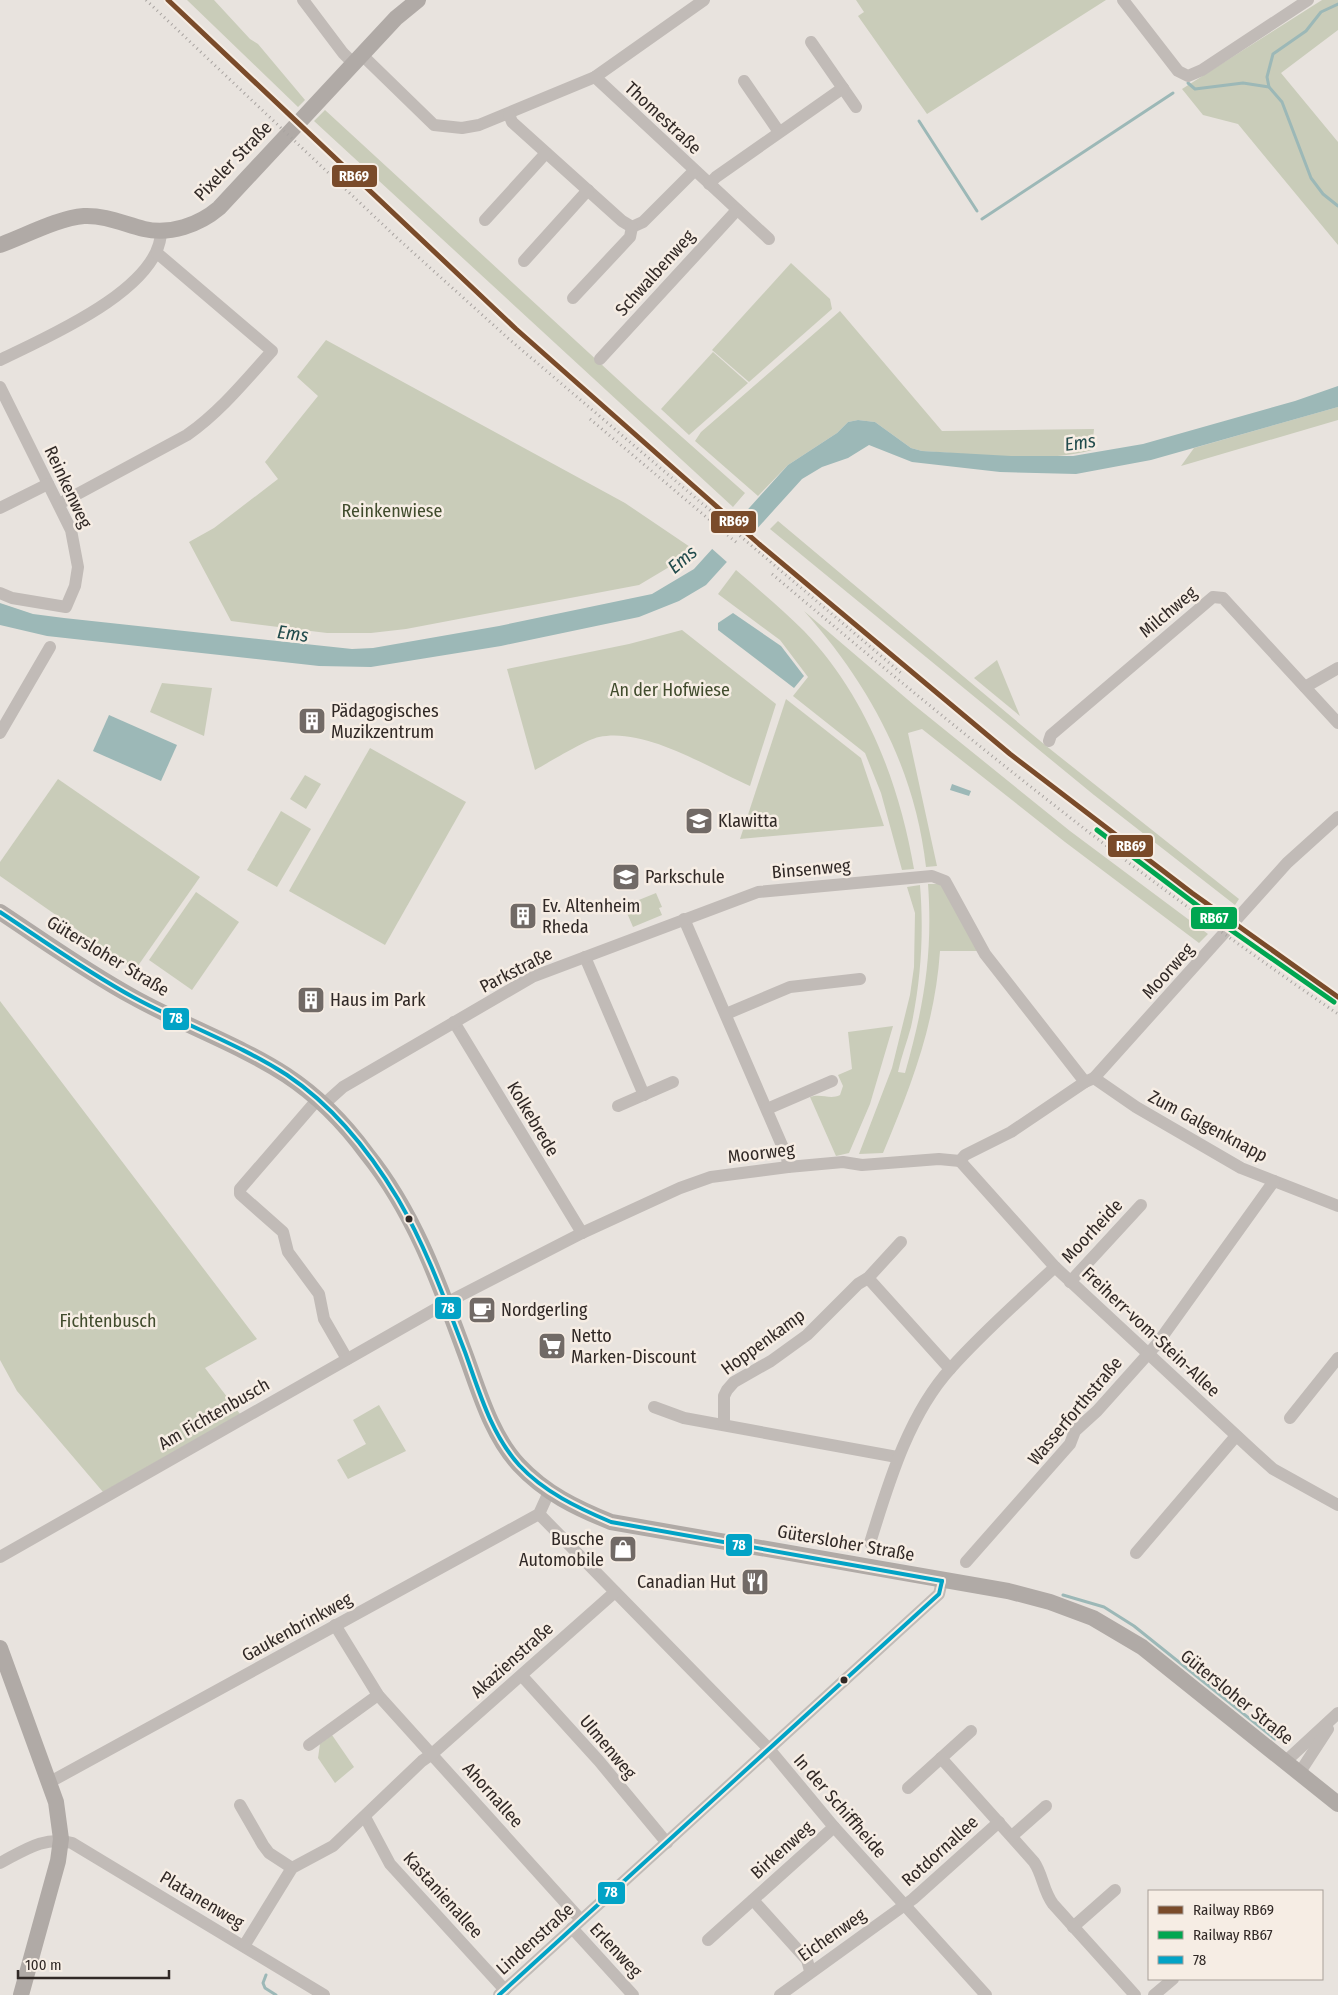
<svg xmlns="http://www.w3.org/2000/svg" width="1338" height="1995" font-family="'Fira Sans Condensed',sans-serif">
	<style>
		.green { fill: #c9ccb9 }
		.water { fill: #9cb8b7 }
		.pier { fill: #e8e3de }
		.lines { fill: none; stroke-linecap: round; stroke-linejoin: round }
		.stream { stroke: #9cb8b7; stroke-width: 3 }
		.minor { stroke: #c1bbb7; stroke-width: 12 }
		.major { stroke: #b0aaa6; stroke-width: 16 }
		.rail { stroke: #a9a4a1; stroke-width: 3; stroke-dasharray: 1 4; stroke-linecap: butt }
		.bus-1-casing { stroke: #f6ede4; stroke-width: 8 }
		.bus-1 { stroke: #02a3c6; stroke-width: 4 }
		.rail-1-casing { stroke: #f6ede4; stroke-width: 9 }
		.rail-2-casing { stroke: #f6ede4; stroke-width: 9 }
		.rail-1 { stroke: #7a4b2a; stroke-width: 5 }
		.rail-2 { stroke: #00a651; stroke-width: 5 }
		.bus-dot { fill: #312926; stroke: #f6ede4; stroke-width: 2 }
		.labels { text-anchor: middle; stroke-width: 5; stroke-linejoin: round; paint-order: stroke }
		.street-label { font-size: 18px; fill: #312926; stroke: #f6ede4 }
		.park-label { font-size: 18px; fill: #414c2d; stroke: #f6ede4 }
		.poi-label { font-size: 18px; fill: #312926; stroke: #f6ede4; text-anchor: start }
		.water-label { font-size: 19px; font-style: italic; fill: #214b4c; stroke: #f6ede4 }
		.line-badge { stroke: #f6ede4; stroke-width: 2 }
		.badge-label { font-size: 14px; text-anchor: middle; font-weight: bold; fill: #fff }
	</style>
	<rect width="100%" height="100%" fill="#e8e3de"/>
	<g class="green">
		<path d="M 187,0 L 214,0 L 250,39 L 258,44 L 305,100 L 298,107 Z"/>
		<path d="M 856,0 L 1106,0 L 927,114 L 858,16 L 864,12 Z"/>
		<path d="M 1322,0 L 1338,0 L 1338,30 L 1281,73 L 1338,142 L 1338,245 L 1238,124 L 1203,115 L 1182,89 Z"/>
		<path d="M 325,110 L 638,398 L 745,493 L 733,507 L 314,121 Z"/>
		<path d="M 791,263 L 830,299 L 832,309 L 749,382 L 712,350 Z"/>
		<path d="M 840,311 L 942,431 L 1094,429 L 1092,450 C 1040,464 975,454 922,451 L 911,448 L 875,422 L 858,420 L 848,422 L 837,433 L 788,465 L 758,496 L 695,441 L 701,432 Z"/>
		<path d="M 326,340 L 625,503 L 696,551 L 639,585 L 406,629 L 371,633 L 327,633 L 231,621 L 189,542 L 214,528 L 278,479 L 265,462 L 318,396 L 297,377 Z"/>
		<path d="M 713,352 L 748,383 L 689,435 L 661,409 Z"/>
		<path d="M 1338,407 L 1338,420 L 1181,466 L 1194,448 Z"/>
		<path d="M 778,521 L 1045,745 L 1239,899 L 1235,905 L 1094,795 L 770,529 Z"/>
		<path d="M 736,570 C 759,590 782,609 804,631 C 866,696 899,782 914,869 L 902,870 L 881,793 L 865,753 L 793,696 L 808,677 L 780,640 L 718,594 Z"/>
		<path d="M 804,611 L 914,705 L 1070,831 L 1208,934 L 1199,943 L 1065,842 L 922,729 L 908,733 L 937,866 L 926,867 C 915,769 870,685 804,611 Z"/>
		<path d="M 682,630 L 776,704 L 750,786 C 709,768 645,727 599,737 C 585,740 550,762 535,770 L 507,669 L 629,644 Z"/>
		<path d="M 997,660 L 1020,716 L 974,678 Z"/>
		<path d="M 162,683 L 212,688 L 204,736 L 150,712 Z"/>
		<path d="M 786,699 L 861,758 L 884,826 L 740,839 Z"/>
		<path d="M 370,748 L 466,802 L 385,945 L 289,891 Z"/>
		<path d="M 305,775 L 321,784 L 306,809 L 290,799 Z"/>
		<path d="M 58,779 L 200,877 L 135,970 L 0,876 L 0,862 Z"/>
		<path d="M 281,811 L 311,829 L 277,887 L 247,870 Z"/>
		<path d="M 928,884 L 942,884 L 980,951 L 940,951 C 935,1025 911,1086 883,1153 L 859,1154 L 892,1068 L 910,995 L 914,967 L 915,913 L 907,887 L 920,885 C 924,933 921,980 911,1027 C 907,1042 901,1057 898,1072 L 905,1073 C 924,1006 933,954 928,884 Z"/>
		<path d="M 196,892 L 239,922 L 192,990 L 149,960 Z"/>
		<path d="M 656,893 L 662,907 L 659,908 L 662,915 L 633,927 L 624,906 Z"/>
		<path d="M 0,1001 L 257,1339 L 205,1368 L 240,1414 L 103,1492 L 17,1391 L 0,1360 Z"/>
		<path d="M 893,1026 L 870,1104 L 849,1153 L 836,1156 L 810,1097 C 821,1093 830,1100 840,1095 L 843,1086 L 838,1075 L 852,1069 L 848,1032 Z"/>
		<path d="M 379,1405 L 406,1451 L 348,1479 L 337,1460 L 366,1444 L 353,1420 Z"/>
		<path d="M 332,1735 L 354,1767 L 335,1783 L 318,1758 L 320,1744 Z"/>
	</g>
	<g class="water">
		<path d="M 1338,386 L 1338,407 L 1151,460 L 1076,474 L 1000,472 L 912,462 L 869,445 L 848,458 L 822,467 L 802,479 L 706,585 L 679,601 L 639,617 L 501,646 L 371,667 L 319,666 L 47,636 L 0,625 L 0,603 L 33,614 L 64,618 L 352,649 L 373,648 L 499,626 L 652,594 L 694,569 L 788,465 L 837,433 L 848,422 L 858,420 L 875,422 L 911,448 L 922,451 L 1011,456 L 1073,456 L 1143,444 L 1295,401 Z"/>
		<path d="M 733,613 L 781,646 L 804,676 L 794,688 L 718,630 L 718,623 Z"/>
		<path d="M 109,715 L 177,745 L 161,781 L 93,751 Z"/>
		<path d="M 952,784 L 971,791 L 969,796 L 950,790 Z"/>
	</g>
	<path class="pier" d="M 740,513 L 760,529 L 728,563 L 710,547 Z"/>
	<g class="lines">
		<g class="stream">
			<path d="M 1338,4 L 1321,12 L 1306,31 L 1273,54 L 1267,77 L 1269,87 L 1282,102 L 1311,178 L 1323,194 L 1338,206"/>
			<path d="M 1188,83 L 1195,89 L 1243,83 L 1269,87"/>
			<path d="M 919,121 L 977,211"/>
			<path d="M 982,219 L 1173,93"/>
			<path d="M 1063,1595 L 1104,1607 L 1134,1626 L 1275,1739"/>
			<path d="M 266,1975 L 263,1983 L 265,1988 L 276,1995"/>
		</g>
		<g class="minor">
			<path d="M 303,0 L 343,53 L 353,63"/>
			<path d="M 1123,0 L 1178,71 L 1188,76 L 1202,70 L 1308,0"/>
			<path d="M 811,42 L 856,107"/>
			<path d="M 361,54 L 434,125 L 462,128 L 479,125 L 595,77 L 704,0"/>
			<path d="M 595,77 L 769,239"/>
			<path d="M 744,81 L 779,132"/>
			<path d="M 509,114 L 512,122 L 622,221 L 632,227 L 643,222 L 694,171"/>
			<path d="M 709,184 L 716,177 L 843,88"/>
			<path d="M 485,220 L 546,153"/>
			<path d="M 524,261 L 588,190"/>
			<path d="M 573,298 L 630,237 L 632,227"/>
			<path d="M 600,359 L 737,210"/>
			<path d="M 0,360 C 45,338 161,289 161,231"/>
			<path d="M 0,387 L 71,530 L 78,567 L 75,586 L 66,607 L 12,598 L 0,593"/>
			<path d="M 59,504 L 187,435 C 220,412 245,381 272,351 L 157,253"/>
			<path d="M 0,508 L 48,484"/>
			<path d="M 1305,687 L 1338,668"/>
			<path d="M 0,733 L 50,647"/>
			<path d="M 1049,741 L 1051,735 L 1213,597 L 1223,598 L 1338,723"/>
			<path d="M 684,919 L 787,1157 L 788,1167"/>
			<path d="M 585,957 L 644,1095"/>
			<path d="M 726,1014 L 790,987 L 860,979"/>
			<path d="M 454,1022 L 582,1233"/>
			<path d="M 1094,1078 L 1136,1107 L 1241,1168 L 1338,1206"/>
			<path d="M 317,1100 L 240,1189 L 240,1194 L 283,1232 L 288,1252 L 319,1294 L 324,1319 L 347,1359"/>
			<path d="M 323,1105 L 343,1087 L 532,977 L 758,892 L 932,876 L 945,881 L 985,954 L 1085,1082"/>
			<path d="M 618,1106 L 673,1082"/>
			<path d="M 767,1109 L 832,1081"/>
			<path d="M 960,1161 L 965,1155 L 1011,1132 L 1085,1082 L 1094,1078 L 1287,863 L 1338,817"/>
			<path d="M 960,1161 L 1055,1267 L 1253,1451 L 1273,1469 L 1338,1505"/>
			<path d="M 868,1278 L 950,1369"/>
			<path d="M 1070,1282 L 1141,1205"/>
			<path d="M 654,1407 L 684,1418 L 897,1457"/>
			<path d="M 1290,1418 L 1338,1358"/>
			<path d="M 724,1425 L 724,1396 L 727,1390 L 734,1382 L 771,1361 L 807,1335 L 858,1284 L 868,1278 L 901,1242"/>
			<path d="M 539,1514 L 770,1750 L 834,1827 L 986,1995"/>
			<path d="M 870,1543 C 888,1485 908,1415 951,1368 C 983,1332 1020,1300 1055,1267"/>
			<path d="M 1136,1553 L 1236,1436"/>
			<path d="M 0,1557 L 446,1303 L 582,1233 L 680,1188 L 711,1177 L 788,1167 L 843,1162 L 862,1165 L 939,1159 L 960,1161"/>
			<path d="M 966,1562 L 1070,1444 L 1075,1431 L 1097,1411 L 1157,1344 L 1274,1181"/>
			<path d="M 335,1625 L 378,1695 L 581,1920"/>
			<path d="M 522,1676 L 599,1761 L 667,1843"/>
			<path d="M 309,1745 L 378,1695"/>
			<path d="M 941,1758 L 1034,1862 C 1043,1875 1043,1891 1053,1904 L 1135,1995"/>
			<path d="M 1286,1761 L 1338,1713"/>
			<path d="M 1300,1772 L 1328,1729"/>
			<path d="M 50,1782 L 539,1514 L 549,1492"/>
			<path d="M 908,1788 L 971,1731"/>
			<path d="M 240,1805 L 263,1845 L 269,1853 L 292,1868"/>
			<path d="M 365,1817 L 390,1864 L 505,1990"/>
			<path d="M 1012,1836 L 1046,1806"/>
			<path d="M 0,1863 C 23,1851 45,1835 72,1843 L 324,1995"/>
			<path d="M 753,1900 L 807,1960 L 810,1971"/>
			<path d="M 1073,1927 L 1115,1890"/>
			<path d="M 572,1928 L 633,1995"/>
			<path d="M 708,1940 L 834,1827"/>
			<path d="M 244,1946 L 292,1868 L 333,1846 L 422,1761 L 432,1754 L 615,1592"/>
			<path d="M 499,1995 L 939,1594 L 942,1581"/>
			<path d="M 780,1995 L 913,1899 L 999,1822"/>
			<path d="M 1154,1995 L 1173,1979"/>
		</g>
		<g class="major">
			<path d="M 0,245 C 25,236 58,218 84,216 C 105,215 124,224 144,229 C 170,235 199,225 219,208 L 396,18 L 418,0"/>
			<path d="M 0,912 C 44,941 87,972 133,997 C 183,1025 238,1044 286,1075 C 318,1096 345,1124 367,1154 C 413,1211 438,1280 463,1348 C 478,1387 490,1434 519,1465 C 545,1493 576,1508 611,1522 L 1008,1591 L 1050,1602 L 1093,1618 L 1142,1647 L 1338,1804"/>
			<path d="M 0,1648 L 56,1802 L 61,1839 L 58,1861 L 21,1995"/>
		</g>
		<g class="rail">
			<path d="M 146,0 L 396,237 L 509,339 L 901,673"/>
			<path d="M 590,419 L 737,543"/>
			<path d="M 772,574 C 955,729 1139,878 1338,1014"/>
		</g>
		<defs>
			<g id="bus-1">
				<path d="M 0,912 C 44,941 87,972 133,997 C 184,1025 239,1044 287,1075 C 333,1106 370,1152 398,1199 C 426,1247 445,1300 465,1352 C 479,1391 491,1434 519,1465 C 544,1492 578,1508 611,1522 L 942,1581"/>
				<path d="M 499,1995 L 939,1594 L 942,1581"/>
			</g>
		</defs>
		<use href="#bus-1" class="bus-1-casing"/>
		<use href="#bus-1" class="bus-1"/>
		<defs>
			<path id="rail-1" d="M 168,0 L 516,329 L 759,544 L 1010,754 L 1192,893 L 1338,997"/>
			<path id="rail-2" d="M 1097,830 L 1218,921 L 1334,1002"/>
		</defs>
		<use href="#rail-1" class="rail-1-casing"/>
		<use href="#rail-2" class="rail-2-casing"/>
		<use href="#rail-1" class="rail-1"/>
		<use href="#rail-2" class="rail-2"/>
	</g>
	<defs>
		<symbol id="building-square" viewBox="-11 -11 22 22"><rect x="-9" y="-9" width="18" height="18" rx="4" fill="#716a66" stroke="#f6ede4"/><path d="M-4-6H4V6H1V3H-1V6H-4ZM-2.5-4.3h1.7v1.8h-1.7ZM.8-4.3h1.7v1.8H.8ZM-2.5-1h1.7V.8h-1.7ZM.8-1h1.7V.8H.8Z" fill="#fff"/></symbol>
		<symbol id="school-square" viewBox="-11 -11 22 22"><rect x="-9" y="-9" width="18" height="18" rx="4" fill="#716a66" stroke="#f6ede4"/><path d="M0-5L7-2L0 1L-7-2ZM-4 1L0 2.5L4 1V4Q0 6-4 4Z" fill="#fff"/></symbol>
		<symbol id="cafe-square" viewBox="-11 -11 22 22"><rect x="-9" y="-9" width="18" height="18" rx="4" fill="#716a66" stroke="#f6ede4"/><path d="M-5.5-4.5H6V0H3Q3 3.5 0 3.5H-2.5Q-5.5 3.5-5.5 0ZM3-3.2v2h1.7v-2ZM-6 4.5H4V6H-6Z" fill="#fff"/></symbol>
		<symbol id="supermarket-square" viewBox="-11 -11 22 22"><rect x="-9" y="-9" width="18" height="18" rx="4" fill="#716a66" stroke="#f6ede4"/><path d="M-6-5.5h2.5l.6 2H6L4.5 2H-2.5L-4.4-4H-6ZM-1.5 3.2a1.3 1.3 0 1 0 .1 0ZM3 3.2a1.3 1.3 0 1 0 .1 0Z" fill="#fff"/></symbol>
		<symbol id="shop-square" viewBox="-11 -11 22 22"><rect x="-9" y="-9" width="18" height="18" rx="4" fill="#716a66" stroke="#f6ede4"/><path d="M-5-2.5h2.3a2.7 3.5 0 0 1 5.4 0H5L5.5 6h-11ZM-1.5-2.5h3a1.5 2.3 0 0 0-3 0Z" fill="#fff"/></symbol>
		<symbol id="restaurant-square" viewBox="-11 -11 22 22"><rect x="-9" y="-9" width="18" height="18" rx="4" fill="#716a66" stroke="#f6ede4"/><path d="M-5-6h1v4h1v-4h1v4h1v-4h1v5L-1.5 .5V6h-2V.5L-5-1ZM5-6V6H3V1.5H1.5Q1.5-4 5-6Z" fill="#fff"/></symbol>
	</defs>
	<g fill-rule="evenodd">
		<use href="#building-square" x="296" y="705" width="32" height="32"/>
		<use href="#school-square" x="683" y="805" width="32" height="32"/>
		<use href="#school-square" x="610" y="861" width="32" height="32"/>
		<use href="#building-square" x="507" y="900" width="32" height="32"/>
		<use href="#building-square" x="295" y="984" width="32" height="32"/>
		<use href="#cafe-square" x="466" y="1294" width="32" height="32"/>
		<use href="#supermarket-square" x="536" y="1330" width="32" height="32"/>
		<use href="#shop-square" x="607" y="1533" width="32" height="32"/>
		<use href="#restaurant-square" x="739" y="1566" width="32" height="32"/>
	</g>
	<g class="bus-dot">
		<circle cx="409" cy="1219" r="4.5"/>
		<circle cx="844" cy="1680" r="4.5"/>
	</g>
	<g class="labels">
		<g class="street-label">
			<text transform="translate(663 118) rotate(43)" y="6">Thomestraße</text>
			<text transform="translate(233 161) rotate(-46)" y="6">Pixeler Straße</text>
			<text transform="translate(655 273) rotate(-48)" y="6">Schwalbenweg</text>
			<text transform="translate(68 487) rotate(65)" y="6">Reinkenweg</text>
			<text transform="translate(1168 612) rotate(-40)" y="6">Milchweg</text>
			<text transform="translate(811 869) rotate(-5)" y="6">Binsenweg</text>
			<text transform="translate(108 956) rotate(31)" y="6">Gütersloher Straße</text>
			<text transform="translate(516 970) rotate(-27)" y="6">Parkstraße</text>
			<text transform="translate(1168 971) rotate(-48)" y="6">Moorweg</text>
			<text transform="translate(533 1119) rotate(59)" y="6">Kolkebrede</text>
			<text transform="translate(1208 1126) rotate(28)" y="6">Zum Galgenknapp</text>
			<text transform="translate(761 1153) rotate(-7)" y="6">Moorweg</text>
			<text transform="translate(1092 1231) rotate(-47)" y="6">Moorheide</text>
			<text transform="translate(1151 1332) rotate(43)" y="6">Freiherr-vom-Stein-Allee</text>
			<text transform="translate(763 1342) rotate(-36)" y="6">Hoppenkamp</text>
			<text transform="translate(1075 1411) rotate(-50)" y="6">Wasserforthstraße</text>
			<text transform="translate(214 1414) rotate(-30)" y="6">Am Fichtenbusch</text>
			<text transform="translate(846 1543) rotate(10)" y="6">Gütersloher Straße</text>
			<text transform="translate(297 1627) rotate(-29)" y="6">Gaukenbrinkweg</text>
			<text transform="translate(512 1660) rotate(-42)" y="6">Akazienstraße</text>
			<text transform="translate(1237 1697) rotate(39)" y="6">Gütersloher Straße</text>
			<text transform="translate(608 1747) rotate(50)" y="6">Ulmenweg</text>
			<text transform="translate(493 1795) rotate(48)" y="6">Ahornallee</text>
			<text transform="translate(840 1806) rotate(49)" y="6">In der Schiffheide</text>
			<text transform="translate(782 1850) rotate(-42)" y="6">Birkenweg</text>
			<text transform="translate(940 1851) rotate(-42)" y="6">Rotdornallee</text>
			<text transform="translate(443 1895) rotate(48)" y="6">Kastanienallee</text>
			<text transform="translate(202 1900) rotate(31)" y="6">Platanenweg</text>
			<text transform="translate(832 1935) rotate(-35)" y="6">Eichenweg</text>
			<text transform="translate(535 1939) rotate(-42)" y="6">Lindenstraße</text>
			<text transform="translate(616 1950) rotate(47)" y="6">Erlenweg</text>
		</g>
		<g class="park-label">
			<text x="392" y="517">Reinkenwiese</text>
			<text x="670" y="696">An der Hofwiese</text>
			<text x="108" y="1327">Fichtenbusch</text>
		</g>
		<g class="poi-label">
			<text x="331" y="717">Pädagogisches<tspan x="331" dy="21">Muzikzentrum</tspan></text>
			<text x="718" y="827">Klawitta</text>
			<text x="645" y="883">Parkschule</text>
			<text x="542" y="912">Ev. Altenheim<tspan x="542" dy="21">Rheda</tspan></text>
			<text x="330" y="1006">Haus im Park</text>
			<text x="501" y="1316">Nordgerling</text>
			<text x="571" y="1342">Netto<tspan x="571" dy="21">Marken-Discount</tspan></text>
			<text x="604" y="1545" text-anchor="end">Busche<tspan x="604" dy="21">Automobile</tspan></text>
			<text x="736" y="1588" text-anchor="end">Canadian Hut</text>
		</g>
		<g class="water-label">
			<text transform="translate(1080 442) rotate(-8)" y="7">Ems</text>
			<text transform="translate(682 559) rotate(-40)" y="7">Ems</text>
			<text transform="translate(293 633) rotate(7)" y="7">Ems</text>
		</g>
	</g>
	<g class="line-badge">
		<rect x="331" y="164" width="47" height="24" rx="5" fill="#7a4b2a"/>
		<rect x="710" y="510" width="47" height="24" rx="5" fill="#7a4b2a"/>
		<rect x="1107" y="834" width="47" height="24" rx="5" fill="#7a4b2a"/>
		<rect x="1190" y="906" width="48" height="24" rx="5" fill="#00a651"/>
		<rect x="162" y="1007" width="28" height="24" rx="5" fill="#02a3c6"/>
		<rect x="434" y="1296" width="28" height="24" rx="5" fill="#02a3c6"/>
		<rect x="725" y="1533" width="28" height="24" rx="5" fill="#02a3c6"/>
		<rect x="597" y="1881" width="29" height="24" rx="5" fill="#02a3c6"/>
	</g>
	<g class="badge-label">
		<text x="354" y="181">RB69</text>
		<text x="734" y="526">RB69</text>
		<text x="1131" y="851">RB69</text>
		<text x="1214" y="923">RB67</text>
		<text x="176" y="1023">78</text>
		<text x="448" y="1313">78</text>
		<text x="739" y="1550">78</text>
		<text x="611" y="1897">78</text>
	</g>
	<rect x="1148" y="1890" width="175" height="90" fill="#f6ede4" stroke="#a79f98"/>
	<rect x="1158" y="1906" width="25" height="8" fill="#7a4b2a" stroke="#a79f98"/>
	<text x="1193" y="1915" font-size="15" fill="#312926">Railway RB69</text>
	<rect x="1158" y="1931" width="25" height="8" fill="#00a651" stroke="#a79f98"/>
	<text x="1193" y="1940" font-size="15" fill="#312926">Railway RB67</text>
	<rect x="1158" y="1956" width="25" height="8" fill="#02a3c6" stroke="#a79f98"/>
	<text x="1193" y="1965" font-size="15" fill="#312926">78</text>
	<path d="M18 1970v8h151v-8" fill="none" stroke="#312926" stroke-width="2.5"/>
	<text x="25" y="1970" font-size="15" fill="#312926" stroke="#f6ede4" stroke-width="4" paint-order="stroke">100 m</text>
</svg>
